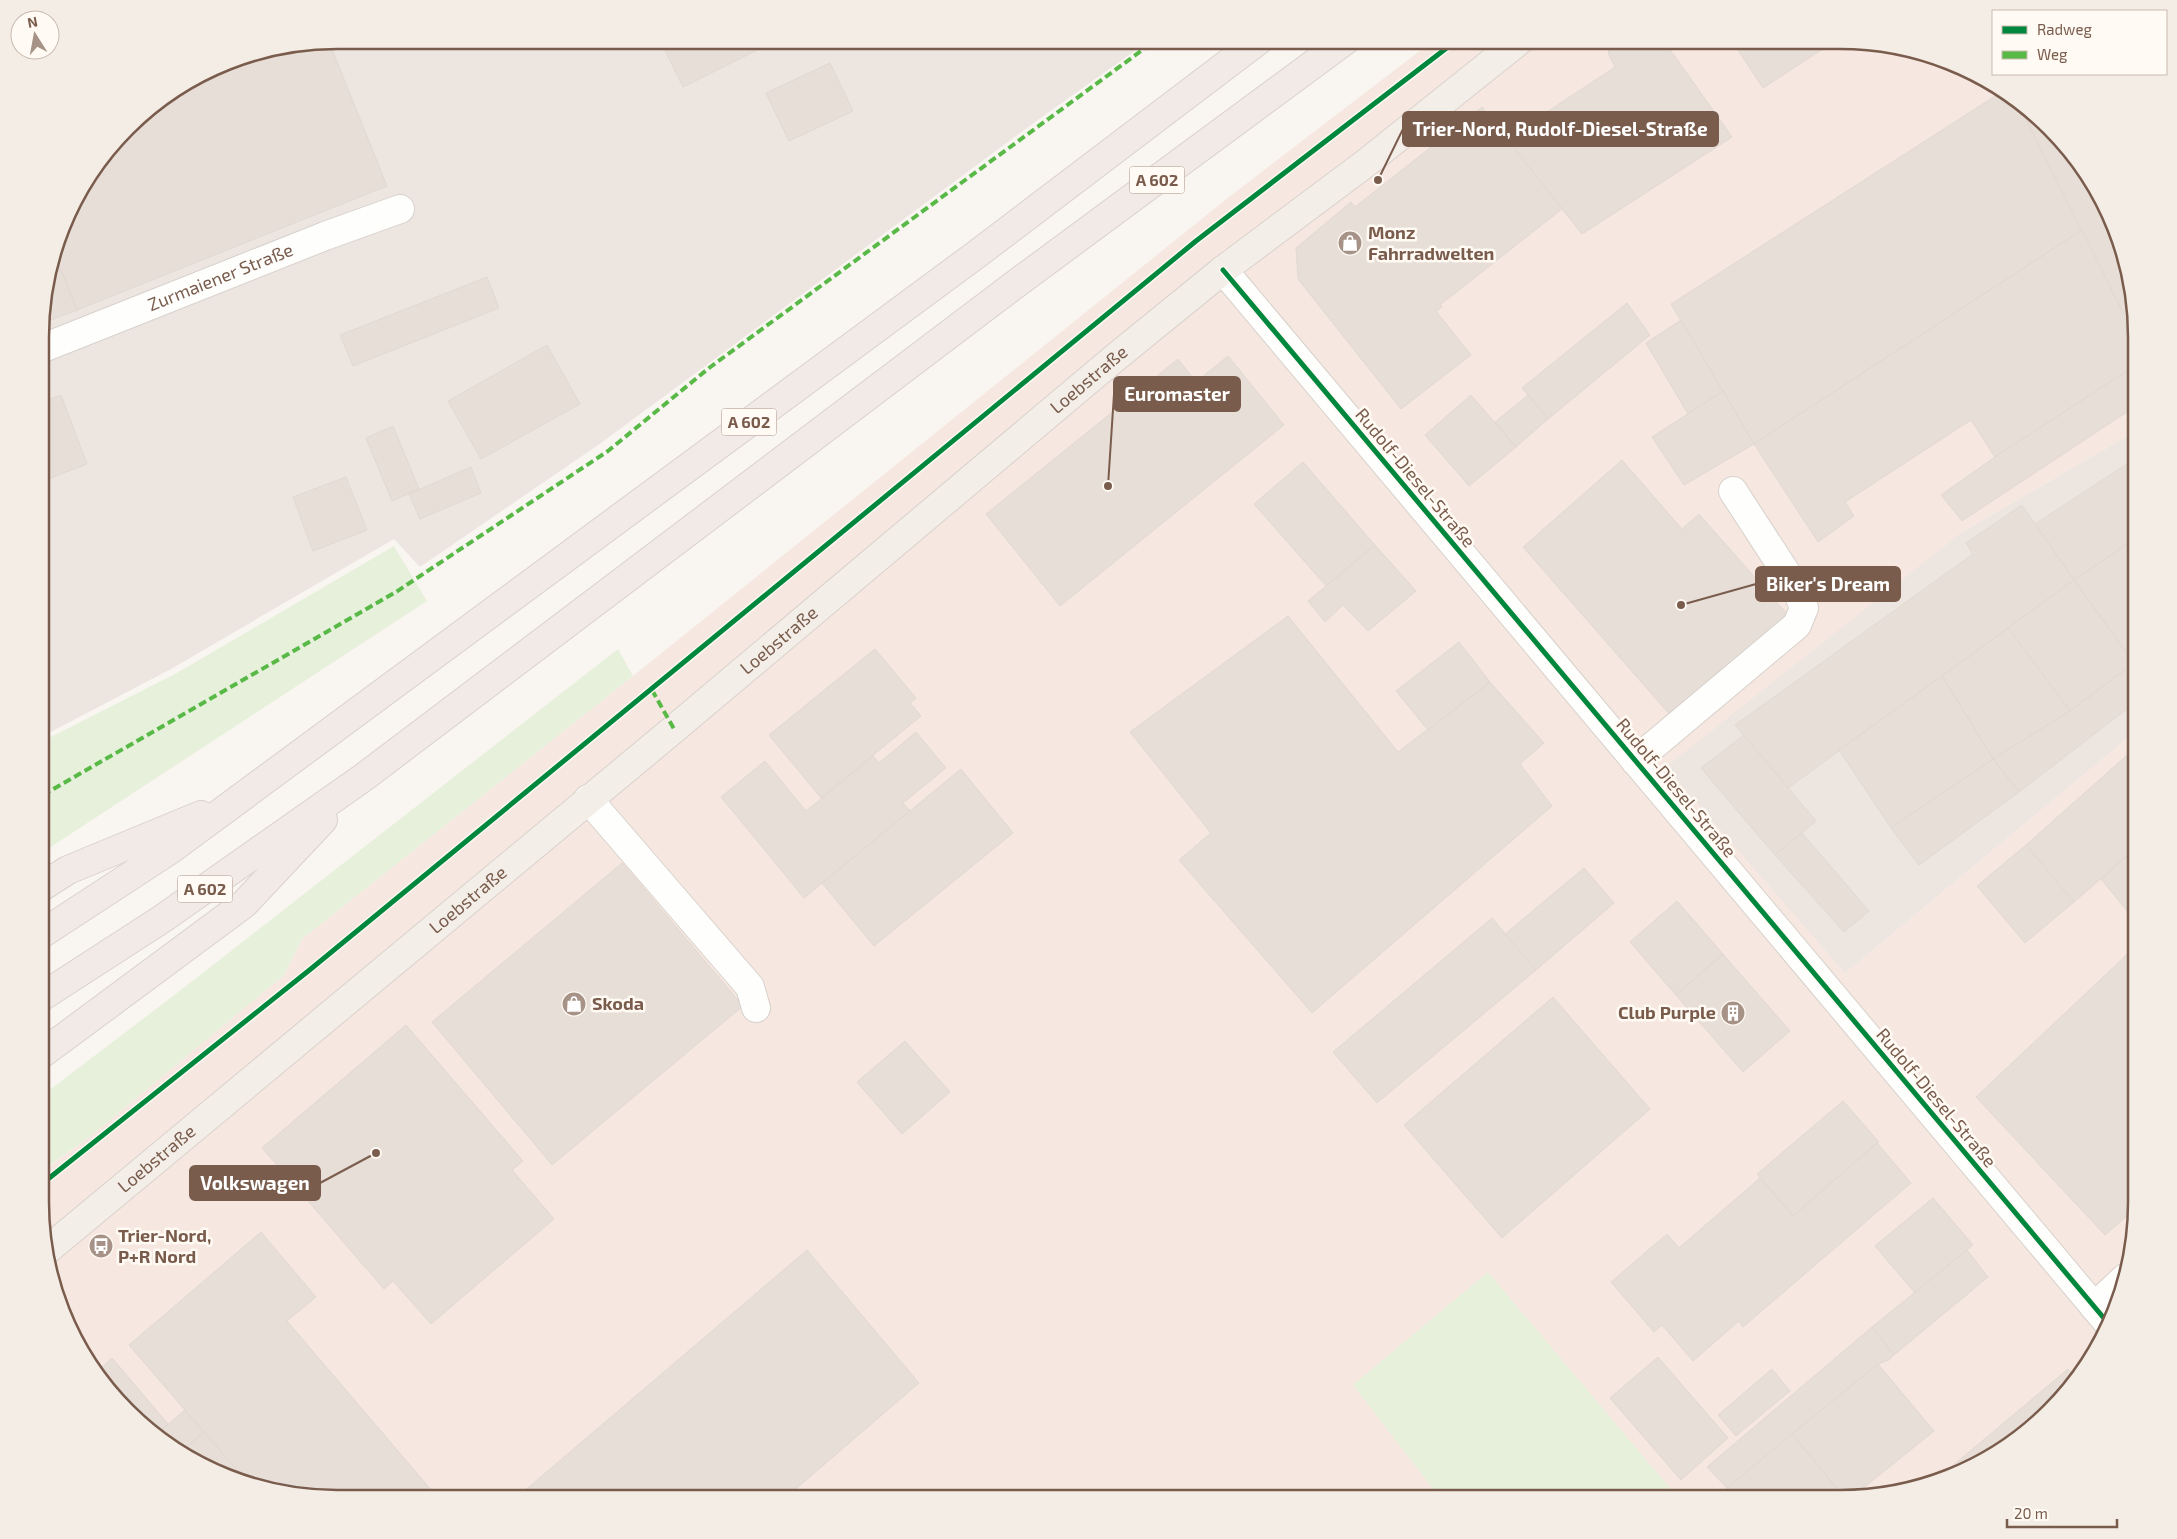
<svg xmlns="http://www.w3.org/2000/svg" width="2177" height="1539" font-family="'Exo 2',sans-serif">
	<style>
		.commercial { fill: #f6e8e1 }
		.industrial { fill: #ede5e0 }
		.green { fill: #e7f0db }
		.building { fill: #e6ded7; stroke: #e2d8d2 }
		.lines { fill: none; stroke-linecap: round; stroke-linejoin: round }
		.minor-casing { stroke: #d7d1cb; stroke-width: 30 }
		.major-casing { stroke: #dad1cc; stroke-width: 30 }
		.highway-casing { stroke: #dad1cc; stroke-width: 30 }
		.minor { stroke: #fefefd; stroke-width: 28 }
		.major { stroke: #f3eee8; stroke-width: 28 }
		.highway { stroke: #f2eae7; stroke-width: 28 }
		.quiet { stroke: #58b947; stroke-width: 4; stroke-dasharray: 8 4; stroke-linecap: butt }
		.cycleway-casing { stroke: #fffaf3; stroke-width: 8 }
		.cycleway { stroke: #00873e; stroke-width: 5 }
		.labels { text-anchor: middle; stroke-width: 5; stroke-linejoin: round; paint-order: stroke }
		.shield { fill: #fffaf3; stroke: #a28b7f; stroke-width: 1 }
		.shield-label { font-size: 16px; font-weight: bold; fill: #7a5c4d }
		.poi-label { font-size: 18px; font-weight: bold; fill: #7a5c4d; stroke: #fffaf3; text-anchor: start }
		.street-label { font-size: 18px; fill: #7a5c4d; stroke: #fffaf3 }
		.rim { fill: none; stroke: #7a5c4d; stroke-width: 2.5 }
		.leader { fill: none; stroke: #7a5c4d; stroke-width: 2 }
		.callout-dot { fill: #7a5c4d; stroke: #fffaf3; stroke-width: 2 }
		.callout { fill: #7a5c4d; stroke: #7a5c4d; stroke-width: 2 }
		.callout-label { font-size: 19px; text-anchor: middle; font-weight: bold; fill: #fff }
	</style>
	<rect width="100%" height="100%" fill="#f9f5f0"/>
	<path class="commercial" d="M 1434,40 L 1859,41 L 1953,63 L 2021,102 L 2063,141 L 2106,205 L 2136,318 L 2136,431 L 1961,533 L 1845,973 L 2136,731 L 2136,1221 L 2121,1298 L 2075,1383 L 2036,1425 L 1972,1468 L 1917,1489 L 1840,1499 L 318,1498 L 224,1476 L 156,1437 L 80,1350 L 43,1240 L 43,1171 L 92,1135 L 284,975 L 302,939 L 633,676 L 1229,197 Z"/>
	<g class="industrial">
		<path d="M 337,40 L 1150,40 L 1035,122 L 601,443 L 420,567 L 394,539 L 171,669 L 43,736 L 43,299 L 71,205 L 141,114 L 224,63 Z"/>
		<path d="M 2136,431 L 2136,731 L 1845,973 L 1666,767 L 1961,533 Z"/>
	</g>
	<g class="green">
		<path d="M 394,546 L 427,601 L 43,852 L 43,741 L 177,673 Z"/>
		<path d="M 618,649 L 633,676 L 302,939 L 284,975 L 92,1135 L 43,1170 L 43,1095 L 177,993 Z"/>
		<path d="M 1488,1272 L 1679,1499 L 1441,1499 L 1353,1385 Z"/>
	</g>
	<g class="building">
		<path d="M 660,40 L 754,40 L 759,49 L 683,87 Z"/>
		<path d="M 1610,41 L 1664,41 L 1732,137 L 1582,234 L 1506,139 L 1615,67 L 1609,55 L 1608,46 Z"/>
		<path d="M 1732,41 L 1835,41 L 1763,88 Z"/>
		<path d="M 329,42 L 387,186 L 77,310 L 55,256 L 71,205 L 141,114 L 224,63 Z"/>
		<path d="M 830,63 L 853,111 L 789,141 L 766,93 Z"/>
		<path d="M 2003,91 L 2016,99 L 2082,230 L 1754,444 L 1671,304 Z"/>
		<path d="M 2016,99 L 2063,141 L 2106,205 L 2136,318 L 2136,339 Z"/>
		<path d="M 1482,107 L 1562,209 L 1440,305 L 1442,307 L 1436,311 L 1471,355 L 1401,409 L 1298,279 L 1296,248 L 1351,202 L 1355,207 Z"/>
		<path d="M 2082,230 L 2136,339 L 2136,365 L 1995,457 L 1971,420 L 1845,502 L 1854,516 L 1818,542 L 1754,444 Z"/>
		<path d="M 55,256 L 77,310 L 43,323 L 43,299 Z"/>
		<path d="M 487,277 L 499,308 L 353,366 L 340,335 Z"/>
		<path d="M 1627,303 L 1650,335 L 1548,419 L 1522,388 Z"/>
		<path d="M 1681,320 L 1723,391 L 1688,414 L 1646,343 Z"/>
		<path d="M 547,345 L 580,404 L 481,459 L 448,401 Z"/>
		<path d="M 1228,356 L 1284,425 L 1060,606 L 986,514 L 1178,359 L 1196,382 Z"/>
		<path d="M 2136,365 L 2136,406 L 1962,521 L 1941,495 L 1995,457 Z"/>
		<path d="M 1723,391 L 1754,444 L 1684,485 L 1652,437 Z"/>
		<path d="M 61,395 L 87,464 L 43,481 L 43,402 Z"/>
		<path d="M 1471,395 L 1516,447 L 1469,486 L 1425,435 Z"/>
		<path d="M 1528,395 L 1548,419 L 1516,447 L 1495,422 Z"/>
		<path d="M 393,426 L 419,489 L 392,501 L 366,438 Z"/>
		<path d="M 2136,458 L 2136,538 L 2074,580 L 2035,524 Z"/>
		<path d="M 1622,460 L 1682,529 L 1699,514 L 1788,615 L 1671,716 L 1523,547 Z"/>
		<path d="M 1303,462 L 1375,545 L 1326,586 L 1254,504 Z"/>
		<path d="M 471,467 L 481,493 L 420,519 L 409,494 Z"/>
		<path d="M 346,477 L 367,530 L 313,551 L 293,497 Z"/>
		<path d="M 2022,505 L 2074,580 L 1788,788 L 1735,725 L 1973,554 L 1966,543 Z"/>
		<path d="M 2136,538 L 2136,667 L 2074,580 Z"/>
		<path d="M 1375,545 L 1416,591 L 1368,631 L 1343,605 L 1325,622 L 1308,601 Z"/>
		<path d="M 2074,580 L 2134,663 L 2070,711 L 2008,628 Z"/>
		<path d="M 1288,616 L 1398,752 L 1490,682 L 1544,743 L 1520,764 L 1552,806 L 1312,1013 L 1179,860 L 1211,833 L 1130,732 Z"/>
		<path d="M 2008,628 L 2070,711 L 1993,759 L 1942,676 Z"/>
		<path d="M 1459,642 L 1490,682 L 1428,730 L 1396,691 Z"/>
		<path d="M 875,649 L 916,698 L 910,703 L 921,716 L 821,798 L 769,735 Z"/>
		<path d="M 2134,663 L 2136,667 L 2136,702 L 2019,792 L 1993,759 L 2070,711 Z"/>
		<path d="M 1942,676 L 1993,759 L 1891,828 L 1839,750 Z"/>
		<path d="M 916,732 L 946,768 L 903,803 L 910,811 L 804,898 L 721,797 L 765,761 L 806,811 L 873,756 L 879,763 Z"/>
		<path d="M 1744,735 L 1816,821 L 1775,855 L 1701,768 Z"/>
		<path d="M 2136,747 L 2136,848 L 2074,902 L 2026,845 Z"/>
		<path d="M 1993,759 L 2019,792 L 1919,865 L 1891,828 Z"/>
		<path d="M 961,769 L 1013,833 L 874,946 L 822,883 Z"/>
		<path d="M 1802,833 L 1869,911 L 1844,932 L 1775,855 Z"/>
		<path d="M 2026,845 L 2074,902 L 2025,943 L 1977,886 Z"/>
		<path d="M 2136,848 L 2136,922 L 2101,879 Z"/>
		<path d="M 622,863 L 743,1006 L 552,1165 L 432,1022 Z"/>
		<path d="M 1584,868 L 1614,903 L 1536,970 L 1505,934 Z"/>
		<path d="M 1677,901 L 1723,954 L 1676,995 L 1630,942 Z"/>
		<path d="M 1492,918 L 1536,970 L 1377,1103 L 1333,1052 Z"/>
		<path d="M 2136,946 L 2136,1208 L 2105,1235 L 1976,1097 Z"/>
		<path d="M 1723,954 L 1790,1031 L 1743,1072 L 1676,995 Z"/>
		<path d="M 1553,997 L 1650,1109 L 1502,1238 L 1404,1125 Z"/>
		<path d="M 406,1025 L 523,1161 L 512,1170 L 554,1219 L 431,1324 L 393,1281 L 384,1289 L 262,1148 Z"/>
		<path d="M 905,1041 L 950,1092 L 902,1134 L 857,1082 Z"/>
		<path d="M 1843,1101 L 1879,1142 L 1793,1216 L 1757,1174 Z"/>
		<path d="M 1877,1143 L 1911,1183 L 1743,1327 L 1739,1321 L 1693,1361 L 1662,1325 L 1654,1332 L 1611,1282 L 1667,1234 L 1679,1248 L 1760,1178 L 1793,1216 Z"/>
		<path d="M 1933,1198 L 1973,1245 L 1915,1293 L 1875,1246 Z"/>
		<path d="M 261,1232 L 316,1297 L 287,1321 L 438,1498 L 318,1498 L 247,1482 L 129,1345 Z"/>
		<path d="M 807,1250 L 919,1383 L 784,1499 L 516,1498 Z"/>
		<path d="M 1967,1250 L 1988,1277 L 1894,1355 L 1872,1327 Z"/>
		<path d="M 1872,1327 L 1894,1355 L 1889,1360 L 1878,1364 L 1727,1488 L 1707,1467 Z"/>
		<path d="M 1658,1357 L 1728,1438 L 1681,1480 L 1610,1398 Z"/>
		<path d="M 112,1358 L 168,1424 L 154,1436 L 98,1371 Z"/>
		<path d="M 1878,1364 L 1934,1431 L 1852,1497 L 1845,1498 L 1792,1434 Z"/>
		<path d="M 1772,1369 L 1790,1391 L 1736,1436 L 1718,1415 Z"/>
		<path d="M 2068,1369 L 2077,1380 L 2075,1383 L 2036,1425 L 1972,1468 L 1940,1480 L 1938,1478 Z"/>
		<path d="M 185,1410 L 204,1432 L 181,1452 L 154,1436 Z"/>
		<path d="M 204,1432 L 247,1482 L 224,1476 L 181,1452 Z"/>
		<path d="M 1792,1434 L 1845,1498 L 1736,1499 L 1727,1488 Z"/>
	</g>
	<g class="lines">
		<defs>
			<g id="minor">
				<path d="M 1223,270 L 2108,1323"/>
				<path id="s1" d="M 43,348 L 325,236 L 400,209"/>
				<path d="M 1635,761 L 1797,625 L 1804,608 L 1796,588 L 1733,491"/>
				<path d="M 588,799 L 750,987 L 756,1008"/>
				<path d="M 2094,1307 L 2125,1278"/>
			</g>
			<g id="major">
				<path id="s2" d="M 46,1251 L 674,729 L 1116,357 L 1223,270 L 1366,163 L 1520,40"/>
			</g>
			<g id="highway">
				<path d="M 43,886 L 68,870 L 201,815"/>
				<path d="M 43,933 L 170,850 L 977,254 L 1259,40"/>
				<path d="M 43,996 L 162,919 L 364,777 L 1017,283 L 1346,40"/>
				<path d="M 43,1053 L 244,904 L 323,820"/>
			</g>
		</defs>
		<use href="#minor" class="minor-casing"/>
		<use href="#major" class="major-casing"/>
		<use href="#highway" class="highway-casing"/>
		<use href="#minor" class="minor"/>
		<use href="#major" class="major"/>
		<use href="#highway" class="highway"/>
		<g class="quiet">
			<path d="M 652,690 L 674,729"/>
			<path d="M 43,795 L 396,592 L 608,451 L 709,368 L 1156,40"/>
		</g>
		<defs>
			<g id="cycleway">
				<path d="M 1223,270 L 2108,1323"/>
				<path d="M 43,1183 L 312,968 L 1196,241 L 1457,40"/>
			</g>
		</defs>
		<use href="#cycleway" class="cycleway-casing"/>
		<use href="#cycleway" class="cycleway"/>
	</g>
	<defs>
		<symbol id="shop-disc" viewBox="-11 -11 22 22"><circle r="9.5" fill="#a69286" stroke="#fffaf3"/><path d="M-5-2.5h2.3a2.7 3.5 0 0 1 5.4 0H5L5.5 6h-11ZM-1.5-2.5h3a1.5 2.3 0 0 0-3 0Z" fill="#fff"/></symbol>
		<symbol id="building-disc" viewBox="-11 -11 22 22"><circle r="9.5" fill="#a69286" stroke="#fffaf3"/><path d="M-4-6H4V6H1V3H-1V6H-4ZM-2.5-4.3h1.7v1.8h-1.7ZM.8-4.3h1.7v1.8H.8ZM-2.5-1h1.7V.8h-1.7ZM.8-1h1.7V.8H.8Z" fill="#fff"/></symbol>
		<symbol id="bus-disc" viewBox="-11 -11 22 22"><circle r="9.5" fill="#a69286" stroke="#fffaf3"/><path d="M-5-6H5V4H4V6H2V4H-2V6H-4V4H-5ZM-3.5-4V0h7V-4ZM-3.5 1.2v1.5H-2V1.2ZM2 1.2v1.5H3.5V1.2Z" fill="#fff"/></symbol>
	</defs>
	<g fill-rule="evenodd">
		<use href="#shop-disc" x="1336" y="229" width="28" height="28"/>
		<use href="#shop-disc" x="560" y="990" width="28" height="28"/>
		<use href="#building-disc" x="1719" y="999" width="28" height="28"/>
		<use href="#bus-disc" x="87" y="1232" width="28" height="28"/>
	</g>
	<g class="labels">
		<g class="shield">
			<rect x="1129.5" y="166.5" width="55" height="27" rx="4"/>
			<rect x="721.5" y="408.5" width="55" height="27" rx="4"/>
			<rect x="177.5" y="875.5" width="55" height="27" rx="4"/>
		</g>
		<g class="shield-label">
			<text x="1157" y="186">A 602</text>
			<text x="749" y="428">A 602</text>
			<text x="205" y="895">A 602</text>
		</g>
		<g class="poi-label">
			<text x="1368" y="239">Monz<tspan x="1368" dy="21">Fahrradwelten</tspan></text>
			<text x="592" y="1010">Skoda</text>
			<text x="1716" y="1019" text-anchor="end">Club Purple</text>
			<text x="118" y="1242">Trier-Nord,<tspan x="118" dy="21">P+R Nord</tspan></text>
		</g>
		<g class="street-label">
			<text dy="6" stroke="none"><textPath href="#s1" startOffset="191">Zurmaiener Straße</textPath></text>
			<text dy="6" stroke="none"><textPath href="#s2" startOffset="1359">Loebstraße</textPath></text>
			<text transform="translate(1415 478) rotate(50)" y="6">Rudolf-Diesel-Straße</text>
			<text dy="6" stroke="none"><textPath href="#s2" startOffset="954">Loebstraße</textPath></text>
			<text transform="translate(1676 788) rotate(50)" y="6">Rudolf-Diesel-Straße</text>
			<text dy="6" stroke="none"><textPath href="#s2" startOffset="549">Loebstraße</textPath></text>
			<text transform="translate(1936 1098) rotate(50)" y="6">Rudolf-Diesel-Straße</text>
			<text dy="6" stroke="none"><textPath href="#s2" startOffset="144">Loebstraße</textPath></text>
		</g>
	</g>
	<path d="M0 0H2177V1539H0ZM337 49H1840A288 288 0 0 1 2128 337V1202A288 288 0 0 1 1840 1490H337A288 288 0 0 1 49 1202V337A288 288 0 0 1 337 49Z" fill="#f4ede6" fill-rule="evenodd"/>
	<path class="rim" d="M337 49H1840A288 288 0 0 1 2128 337V1202A288 288 0 0 1 1840 1490H337A288 288 0 0 1 49 1202V337A288 288 0 0 1 337 49Z"/>
	<path class="leader" d="M1378 180L1403 129M1108 486L1114 394M1681 605L1756 584M376 1153L320 1183"/>
	<g class="callout-dot">
		<circle cx="1378" cy="180" r="5"/>
		<circle cx="1108" cy="486" r="5"/>
		<circle cx="1681" cy="605" r="5"/>
		<circle cx="376" cy="1153" r="5"/>
	</g>
	<g class="callout">
		<rect x="1403" y="112" width="315" height="34" rx="5"/>
		<rect x="1114" y="377" width="126" height="34" rx="5"/>
		<rect x="1756" y="567" width="144" height="34" rx="5"/>
		<rect x="190" y="1166" width="130" height="34" rx="5"/>
	</g>
	<g class="callout-label">
		<text x="1560" y="136">Trier-Nord, Rudolf-Diesel-Straße</text>
		<text x="1177" y="401">Euromaster</text>
		<text x="1828" y="591">Biker's Dream</text>
		<text x="255" y="1190">Volkswagen</text>
	</g>
	<rect x="1992" y="10" width="175" height="65" fill="#fffaf3" stroke="#cabbb1"/>
	<rect x="2002" y="26" width="25" height="8" fill="#00873e" stroke="#cabbb1"/>
	<text x="2037" y="35" font-size="15" fill="#7a5c4d">Radweg</text>
	<rect x="2002" y="51" width="25" height="8" fill="#58b947" stroke="#cabbb1"/>
	<text x="2037" y="60" font-size="15" fill="#7a5c4d">Weg</text>
	<g transform="translate(35 35) rotate(349)"><circle r="24" fill="#fffaf3" stroke="#cabbb1"/>
	<path d="M0-4L9 19L0 12L-9 19Z" fill="#a69286"/>
	<text y="-8" font-size="14" font-weight="bold" text-anchor="middle" fill="#7a5c4d">N</text>
	</g>
	<path d="M2007 1519v8h110v-8" fill="none" stroke="#7a5c4d" stroke-width="2.5"/>
	<text x="2014" y="1519" font-size="15" fill="#7a5c4d" stroke="#fffaf3" stroke-width="4" paint-order="stroke">20 m</text>
</svg>
